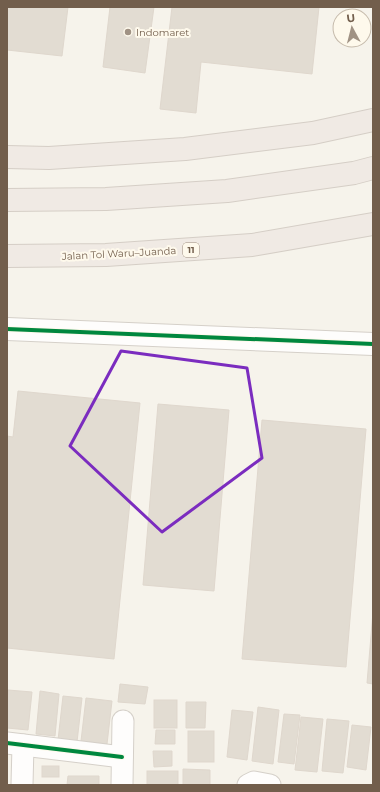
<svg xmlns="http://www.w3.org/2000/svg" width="380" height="792" font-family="Montserrat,sans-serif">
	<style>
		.building { fill: #e2dcd2; stroke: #dfd7cd }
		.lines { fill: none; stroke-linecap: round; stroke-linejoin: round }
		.minor-casing { stroke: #d5d0c9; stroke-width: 23 }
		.tertiary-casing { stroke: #d5d0c9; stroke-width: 24 }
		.motorway-casing { stroke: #d5cec6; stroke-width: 24 }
		.minor { stroke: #fefdfc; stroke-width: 21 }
		.tertiary { stroke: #fefdfc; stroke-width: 22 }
		.motorway { stroke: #f0eae4; stroke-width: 22 }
		.cycleway-casing { stroke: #fef9ec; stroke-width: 6 }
		.cycleway { stroke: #00873e; stroke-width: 4 }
		.marked { fill: none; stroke: #7b2cbf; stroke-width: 3; stroke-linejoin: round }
		.poi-dot { fill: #a09284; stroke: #fef9ec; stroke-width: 1.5 }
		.labels { text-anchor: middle; stroke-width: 4; stroke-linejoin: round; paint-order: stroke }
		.shield { fill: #fef9ec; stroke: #9c8c7c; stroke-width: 1 }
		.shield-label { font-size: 9px; font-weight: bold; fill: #725e4c }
		.poi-label { font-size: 10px; fill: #725e4c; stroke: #fef9ec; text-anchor: start }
		.street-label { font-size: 10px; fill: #725e4c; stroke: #fef9ec }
	</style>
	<rect width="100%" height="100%" fill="#f6f3eb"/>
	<g class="building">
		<path d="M 7,7 L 68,7 L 62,56 L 7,50 Z"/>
		<path d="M 110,7 L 154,7 L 145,73 L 103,67 Z"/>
		<path d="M 172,7 L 319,7 L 312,74 L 201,62 L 196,113 L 160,109 Z"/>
		<path d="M 18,391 L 140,403 L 114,659 L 7,648 L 7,436 L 13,437 Z"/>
		<path d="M 158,404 L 229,410 L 214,591 L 143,585 Z"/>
		<path d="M 262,420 L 366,429 L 346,667 L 242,659 Z"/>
		<path d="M 373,612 L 373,684 L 367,683 Z"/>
		<path d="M 120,684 L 148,687 L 145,704 L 118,702 Z"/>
		<path d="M 8,690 L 32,692 L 28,730 L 7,728 L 7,700 Z"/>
		<path d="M 40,691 L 59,694 L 55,736 L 36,734 Z"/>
		<path d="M 63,696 L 82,698 L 77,742 L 58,740 Z"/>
		<path d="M 86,698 L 112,701 L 107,744 L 81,741 Z"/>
		<rect x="154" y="700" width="23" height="28"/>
		<path d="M 186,702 L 206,702 L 205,728 L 186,728 Z"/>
		<path d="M 258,707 L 279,710 L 273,764 L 252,761 Z"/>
		<path d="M 232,710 L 253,712 L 247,760 L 227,757 Z"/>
		<path d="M 284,714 L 300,715 L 294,764 L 278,762 Z"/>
		<path d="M 301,717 L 323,719 L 317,772 L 295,770 Z"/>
		<path d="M 327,719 L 349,721 L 343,773 L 322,771 Z"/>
		<path d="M 352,725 L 371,727 L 366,770 L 347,767 Z"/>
		<path d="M 156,730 L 175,730 L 175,744 L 155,744 Z"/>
		<rect x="188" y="731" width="26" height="31"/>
		<path d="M 153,751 L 172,751 L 172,766 L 154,767 Z"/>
		<rect x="42" y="766" width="17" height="11"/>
		<path d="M 183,769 L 210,770 L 210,785 L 183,785 Z"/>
		<rect x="147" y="771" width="31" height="14"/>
		<path d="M 68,776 L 99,776 L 99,785 L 67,785 Z"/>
	</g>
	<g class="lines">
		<defs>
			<g id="minor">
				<path d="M 7,743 L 122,757"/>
				<path d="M 22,785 L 23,745"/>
				<path d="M 122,785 L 123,721"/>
				<path d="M 248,785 L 254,782 L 270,785"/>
			</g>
			<path id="tertiary" d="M 7,329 L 373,344"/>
			<g id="motorway">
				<path d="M 7,157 L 49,158 L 185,149 L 313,133 L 373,120"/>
				<path d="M 7,200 L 106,199 L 227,191 L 354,173 L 373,168"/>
				<path d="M 7,256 L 106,255 L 252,245 L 373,224"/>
			</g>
		</defs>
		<use href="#minor" class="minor-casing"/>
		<use href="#tertiary" class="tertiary-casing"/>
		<use href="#motorway" class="motorway-casing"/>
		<use href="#minor" class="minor"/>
		<use href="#tertiary" class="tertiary"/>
		<use href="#motorway" class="motorway"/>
		<defs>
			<g id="cycleway">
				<path d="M 7,329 L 373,344"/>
				<path d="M 7,743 L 122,757"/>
			</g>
		</defs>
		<use href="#cycleway" class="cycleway-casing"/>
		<use href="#cycleway" class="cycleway"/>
	</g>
	<path class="marked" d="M 121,351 L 247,368 L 262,458 L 162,532 L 70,446 Z"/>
	<circle class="poi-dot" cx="128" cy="32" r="4"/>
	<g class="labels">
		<rect class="shield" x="183" y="243" width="16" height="14" rx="3"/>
		<g class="shield-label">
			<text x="191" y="253">11</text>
		</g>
		<g class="poi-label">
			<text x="136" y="36">Indomaret</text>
		</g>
		<g class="street-label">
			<text transform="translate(119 253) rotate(-3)" y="4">Jalan Tol Waru–Juanda</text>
		</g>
	</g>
	<rect width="380" height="792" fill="none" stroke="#725e4c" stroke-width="16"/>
	<g transform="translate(352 28) rotate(353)"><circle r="19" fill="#fef9ec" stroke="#c6bbac"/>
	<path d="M0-3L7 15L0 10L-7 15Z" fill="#a09284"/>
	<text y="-6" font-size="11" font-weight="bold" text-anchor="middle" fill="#725e4c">U</text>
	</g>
</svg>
